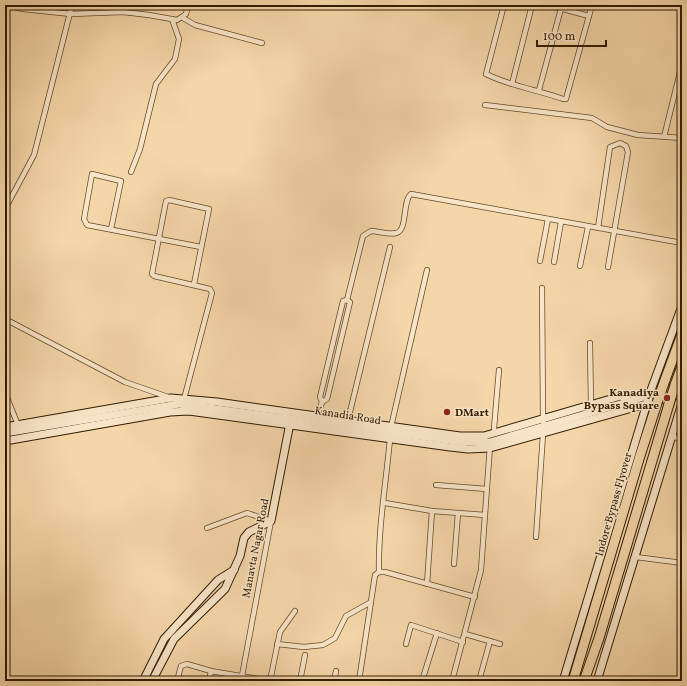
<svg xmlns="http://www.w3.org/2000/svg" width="687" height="686" font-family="Vollkorn,serif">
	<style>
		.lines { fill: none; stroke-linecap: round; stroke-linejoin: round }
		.street-casing { stroke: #614a2a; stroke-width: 6 }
		.secondary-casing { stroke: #301b00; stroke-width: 9 }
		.highway-casing { stroke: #301b00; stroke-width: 11 }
		.street { stroke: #f8e4c7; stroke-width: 4.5 }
		.secondary { stroke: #f8e4c7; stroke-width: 7 }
		.highway { stroke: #f5d6a9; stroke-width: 9 }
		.highway-bridge-casing { stroke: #301b00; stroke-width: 11; stroke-linecap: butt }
		.highway-bridge { stroke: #f5d6a9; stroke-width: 9 }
		.poi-dot { fill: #8f2418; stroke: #f8e4c7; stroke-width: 1.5 }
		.labels { text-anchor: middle; stroke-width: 3; stroke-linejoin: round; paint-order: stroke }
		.poi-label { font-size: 11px; font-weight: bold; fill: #301b00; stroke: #f8e4c7; text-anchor: end }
		.street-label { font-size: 11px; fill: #301b00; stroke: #f8e4c7 }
	</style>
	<rect width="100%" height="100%" fill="#f5d6a9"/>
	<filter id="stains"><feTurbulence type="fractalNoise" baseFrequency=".005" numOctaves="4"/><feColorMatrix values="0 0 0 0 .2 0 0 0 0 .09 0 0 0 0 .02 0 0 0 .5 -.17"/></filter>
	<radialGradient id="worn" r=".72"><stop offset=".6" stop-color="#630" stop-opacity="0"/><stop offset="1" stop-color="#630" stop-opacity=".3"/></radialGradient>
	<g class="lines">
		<defs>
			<g id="street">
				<path d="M 6,5 L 23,9 L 71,14 L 123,12 L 149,15 L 177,20 L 186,14 L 188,5"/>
				<path d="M 504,5 L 486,74 C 510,86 538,90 563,99 L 566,99 L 567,95 L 592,5"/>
				<path d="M 548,5 L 589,16"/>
				<path d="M 183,18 L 195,25 L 262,43"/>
				<path d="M 512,84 L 532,5"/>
				<path d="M 539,90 L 562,5"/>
				<path d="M 485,105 L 592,118 L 607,127 L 638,135 L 682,138"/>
				<path d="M 664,137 L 682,64"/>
				<path d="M 131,172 L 140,149 L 156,84 L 175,59 L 179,39 L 172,19"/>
				<path d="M 5,209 L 34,155 L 72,5"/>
				<path d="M 598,228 L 610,147 L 620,143 L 626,146 L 628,152 L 608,267"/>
				<path d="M 111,229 L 121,181 L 92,174 L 84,219 L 87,225 L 201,247"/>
				<path d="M 540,261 L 548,219"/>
				<path d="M 554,262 L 561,222"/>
				<path d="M 580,266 L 588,227"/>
				<path d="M 542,288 L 543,419 L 544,426"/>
				<path d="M 347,300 L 363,236 L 371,231 C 378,231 389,235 396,233 C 408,231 402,201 411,194 L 682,243"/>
				<path d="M 347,300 L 350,302 L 327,399 L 322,402 L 320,397 L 343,301 Z"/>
				<path d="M 5,319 L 125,382 L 171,398"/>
				<path d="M 590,343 L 591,405"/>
				<path d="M 5,393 L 18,425"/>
				<path d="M 184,399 L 212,293 L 210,289 L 154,276 L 152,274 L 166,201 L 169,200 L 209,209 L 194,284"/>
				<path d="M 317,418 L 322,402"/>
				<path d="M 348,420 L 390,247"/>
				<path d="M 391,427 L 427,270"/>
				<path d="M 495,433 L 494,428 L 499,370"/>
				<path d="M 671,437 L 682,438"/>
				<path d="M 436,485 L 487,489"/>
				<path d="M 385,503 L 432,511 L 485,515"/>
				<path d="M 207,528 L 247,513 L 271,521 L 241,681"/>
				<path d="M 536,537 L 543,434"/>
				<path d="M 636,557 L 682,563"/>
				<path d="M 454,564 L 458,513"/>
				<path d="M 379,572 C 378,528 386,483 390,439"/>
				<path d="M 427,584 L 432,511"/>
				<path d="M 465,634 L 500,644"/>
				<path d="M 277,644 L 304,647 L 323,645 L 335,638 L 346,616 L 371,602"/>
				<path d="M 406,644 L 411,625 L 463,642"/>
				<path d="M 177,681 L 181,666 L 187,664 L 211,671 L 270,681"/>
				<path d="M 209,681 L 211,671"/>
				<path d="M 270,681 L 280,632 L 295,611"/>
				<path d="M 300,681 L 305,655"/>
				<path d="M 334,681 L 336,671"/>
				<path d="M 359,681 L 375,575 L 379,572 L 385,572 L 475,597"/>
				<path d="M 422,681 L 437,633"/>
				<path d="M 452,681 L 481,570 L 490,446"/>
				<path d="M 479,681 L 490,641"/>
			</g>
			<g id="secondary">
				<path d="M 5,427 L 171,398 L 217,402 L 460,436 L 484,436 L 621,396 L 628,400"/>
				<path d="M 5,433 L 179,404 L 463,442 L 490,442 L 682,386"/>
				<path d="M 5,441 L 170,412 L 189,411 L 450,447 L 468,449 L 490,448 L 682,394"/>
				<path d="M 143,681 L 164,639 L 218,580 L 234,570"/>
				<path d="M 152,681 L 174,639 L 225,589 L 240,556 L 244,538 L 249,532 L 271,521 L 290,423"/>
				<path d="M 563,681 L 651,390 L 682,306"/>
				<path d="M 597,681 L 682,403"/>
			</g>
			<g id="highway">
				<path d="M 665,380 L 682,334"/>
				<path d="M 675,385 L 682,366"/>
				<path d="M 573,681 L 639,459 L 657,403"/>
				<path d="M 584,681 L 599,638 L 669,404"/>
			</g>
		</defs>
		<use href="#street" class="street-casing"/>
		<use href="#secondary" class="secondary-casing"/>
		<use href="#highway" class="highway-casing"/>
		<use href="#street" class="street"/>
		<use href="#secondary" class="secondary"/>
		<use href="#highway" class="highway"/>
		<defs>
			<g id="highway-bridge">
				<path d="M 657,403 L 665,380"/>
				<path d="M 669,404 L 675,385"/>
			</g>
		</defs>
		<use href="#highway-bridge" class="highway-bridge-casing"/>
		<use href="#highway-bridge" class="highway-bridge"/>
	</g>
	<g class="poi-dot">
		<circle cx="667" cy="398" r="4"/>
		<circle cx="447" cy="412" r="4"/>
	</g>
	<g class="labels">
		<g class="poi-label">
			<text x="659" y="396">Kanadiya<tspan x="659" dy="13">Bypass Square</tspan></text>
			<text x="455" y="416" text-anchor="start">DMart</text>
		</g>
		<g class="street-label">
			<text transform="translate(348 415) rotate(9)" y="4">Kanadia Road</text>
			<text transform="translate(613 504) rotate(-74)" y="4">Indore Bypass Flyover</text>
			<text transform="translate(255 548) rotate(-79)" y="4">Manavta Nagar Road</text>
		</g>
	</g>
	<rect width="687" height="686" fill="none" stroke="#f5d6a9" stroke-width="20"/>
	<rect x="6" y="6" width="675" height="674" fill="none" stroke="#301b00" stroke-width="2"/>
	<rect x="10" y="10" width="667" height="666" fill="none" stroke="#301b00"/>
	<path d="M537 40v6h69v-6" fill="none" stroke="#301b00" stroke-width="2"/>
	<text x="543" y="40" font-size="12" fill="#301b00" stroke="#f8e4c7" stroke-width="3" paint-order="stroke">100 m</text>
	<rect width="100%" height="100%" filter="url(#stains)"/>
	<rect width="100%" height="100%" fill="url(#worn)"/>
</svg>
